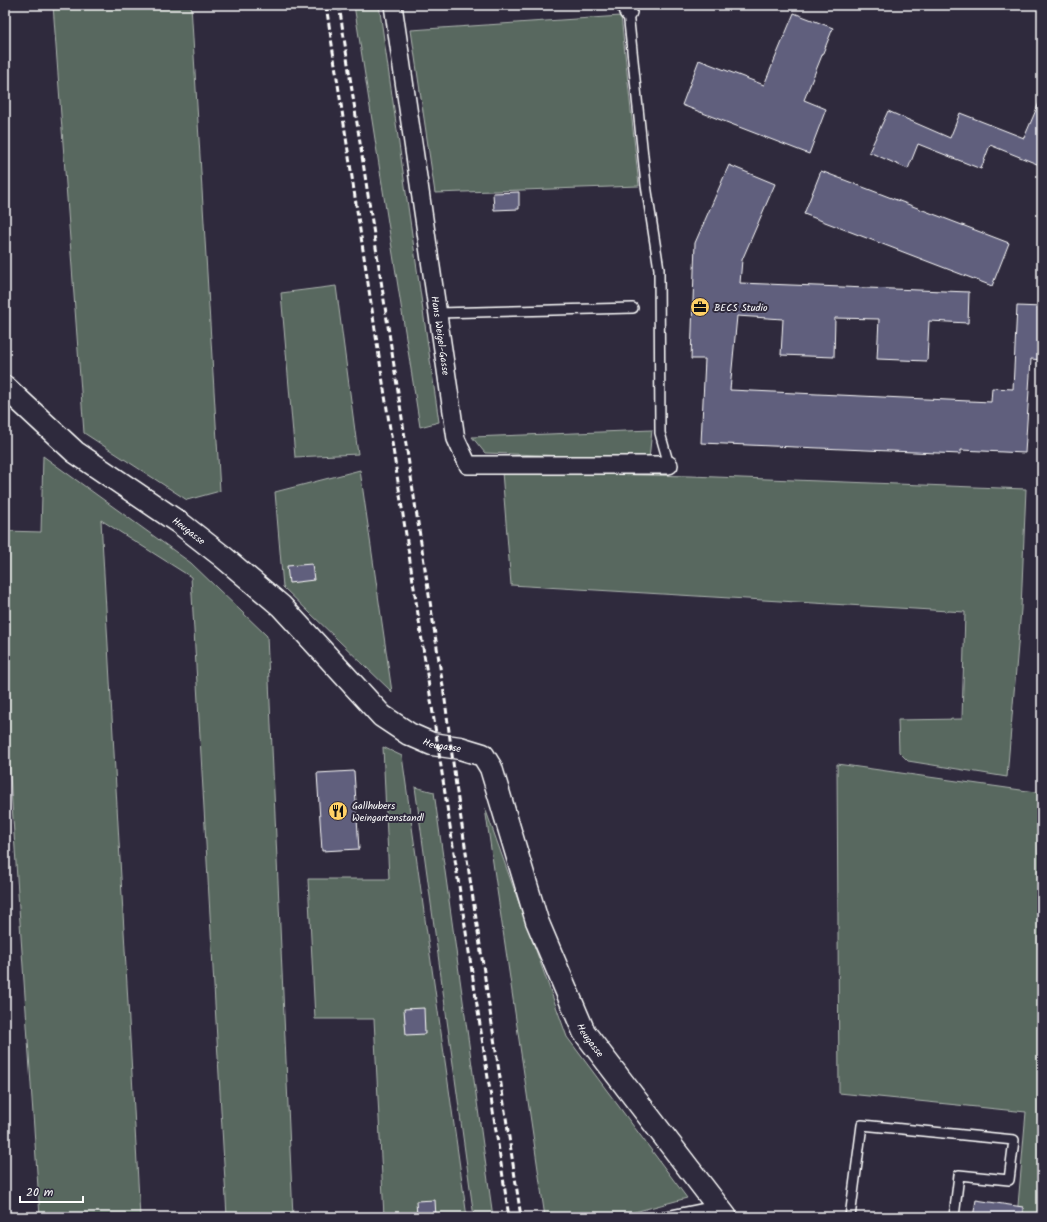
<svg xmlns="http://www.w3.org/2000/svg" width="1047" height="1222" font-family="Kalam,sans-serif">
	<style>
		.green { fill: #59685f; stroke: #acb4af }
		.building { fill: #615f7d; stroke: #fff }
		.lines { fill: none; stroke-linecap: round; stroke-linejoin: round }
		.service-casing { stroke: #fff; stroke-width: 12 }
		.minor-casing { stroke: #fff; stroke-width: 20 }
		.tertiary-casing { stroke: #fff; stroke-width: 25 }
		.service { stroke: #2f2a3d; stroke-width: 9 }
		.minor { stroke: #2f2a3d; stroke-width: 17 }
		.tertiary { stroke: #2f2a3d; stroke-width: 22 }
		.rail { stroke: #fff; stroke-width: 3; stroke-dasharray: 6 3; stroke-linecap: butt }
		.labels { text-anchor: middle; stroke-width: 4; stroke-linejoin: round; paint-order: stroke }
		.poi-label { font-size: 10px; fill: #fff; stroke: #2f2a3d; text-anchor: start }
		.street-label { font-size: 10px; fill: #fff; stroke: #2f2a3d }
	</style>
	<rect width="100%" height="100%" fill="#2f2a3d"/>
	<filter id="ink" filterUnits="userSpaceOnUse"><feTurbulence type="fractalNoise" baseFrequency=".025" numOctaves="2"/><feDisplacementMap in="SourceGraphic" scale="8" xChannelSelector="R" yChannelSelector="G"/><feConvolveMatrix kernelMatrix="1 2 1 2 8 2 1 2 1" color-interpolation-filters="sRGB"/></filter>
	<g filter="url(#ink)">
		<g class="green">
			<path d="M 53,5 L 191,5 L 220,491 L 187,500 L 84,433 Z"/>
			<path d="M 354,5 L 379,5 L 439,422 L 420,427 Z"/>
			<path d="M 621,16 L 639,186 L 435,193 L 411,30 Z"/>
			<path d="M 336,286 L 358,454 L 295,457 L 281,293 Z"/>
			<path d="M 652,430 L 649,459 L 485,453 L 472,437 Z"/>
			<path d="M 43,456 L 191,563 L 267,636 L 293,1217 L 227,1217 L 191,577 L 101,520 L 140,1217 L 40,1217 L 5,701 L 5,531 L 41,532 Z"/>
			<path d="M 360,470 L 392,692 L 283,587 L 275,492 Z"/>
			<path d="M 502,472 L 690,476 L 1026,489 L 1021,609 L 1007,777 L 908,761 L 899,752 L 898,720 L 962,719 L 965,612 L 511,585 Z"/>
			<path d="M 383,747 L 402,756 L 467,1217 L 384,1217 L 374,1019 L 315,1019 L 308,879 L 389,879 Z"/>
			<path d="M 837,764 L 1042,793 L 1042,1217 L 1017,1217 L 1026,1112 L 839,1093 Z"/>
			<path d="M 415,787 L 434,792 L 493,1217 L 474,1217 Z"/>
			<path d="M 485,808 L 567,1037 L 687,1198 L 616,1217 L 545,1217 Z"/>
		</g>
		<g class="building">
			<path d="M 794,13 L 833,28 L 804,100 L 826,109 L 809,154 L 682,105 L 699,60 L 764,85 Z"/>
			<path d="M 1042,96 L 1042,166 L 990,145 L 981,169 L 918,144 L 908,169 L 869,152 L 888,111 L 950,138 L 960,113 L 1024,138 Z"/>
			<path d="M 729,165 L 775,184 L 742,260 L 740,283 L 969,292 L 968,323 L 929,321 L 927,361 L 877,359 L 879,319 L 835,318 L 834,357 L 781,355 L 783,319 L 737,316 L 730,390 L 991,402 L 992,388 L 1013,389 L 1017,306 L 1042,307 L 1042,360 L 1031,359 L 1025,453 L 961,450 L 961,454 L 701,443 L 705,359 L 691,359 L 695,243 Z"/>
			<path d="M 821,171 L 1009,243 L 992,286 L 804,214 Z"/>
			<path d="M 519,192 L 519,209 L 494,210 L 493,193 Z"/>
			<path d="M 312,564 L 314,580 L 289,583 L 287,566 Z"/>
			<path d="M 354,771 L 359,849 L 322,851 L 317,773 Z"/>
			<path d="M 424,1008 L 425,1034 L 406,1035 L 404,1009 Z"/>
			<path d="M 435,1200 L 436,1217 L 417,1217 L 416,1201 Z"/>
			<path d="M 976,1200 L 1023,1207 L 1023,1217 L 973,1217 Z"/>
		</g>
		<g class="lines">
			<defs>
				<g id="service">
					<path d="M 628,12 L 646,185 L 659,269 L 660,433 L 669,465"/>
					<path d="M 438,313 L 633,308"/>
					<path d="M 662,1217 L 716,1206"/>
					<path d="M 850,1217 L 862,1125 L 1014,1140 L 1009,1180 L 959,1175 L 954,1217"/>
				</g>
				<g id="minor">
					<path id="s1" d="M 393,5 L 456,439 L 468,465 L 669,465"/>
					<path d="M 626,5 L 628,12"/>
				</g>
				<g id="tertiary">
					<path id="s2" d="M 5,387 L 75,452 L 181,524 L 222,556 L 281,606 L 382,716 L 409,734 L 432,744 L 460,748 L 483,755 L 491,768 L 537,921 L 584,1032 L 726,1217"/>
				</g>
			</defs>
			<use href="#service" class="service-casing"/>
			<use href="#minor" class="minor-casing"/>
			<use href="#tertiary" class="tertiary-casing"/>
			<use href="#service" class="service"/>
			<use href="#minor" class="minor"/>
			<use href="#tertiary" class="tertiary"/>
			<g class="rail">
				<path d="M 326,5 L 509,1217"/>
				<path d="M 339,5 L 445,700 L 456,786 L 521,1217"/>
			</g>
		</g>
	</g>
	<defs>
		<symbol id="office-disc" viewBox="-11 -11 22 22"><circle r="9.5" fill="#ffd166" stroke="#2f2a3d"/><path d="M-6-3h4V-5.5h4V-3h4V5H-6ZM-1-4.5V-3h2v-1.5ZM-6 0V1H6V0Z" fill="#111"/></symbol>
		<symbol id="restaurant-disc" viewBox="-11 -11 22 22"><circle r="9.5" fill="#ffd166" stroke="#2f2a3d"/><path d="M-5-6h1v4h1v-4h1v4h1v-4h1v5L-1.5 .5V6h-2V.5L-5-1ZM5-6V6H3V1.5H1.5Q1.5-4 5-6Z" fill="#111"/></symbol>
	</defs>
	<g fill-rule="evenodd">
		<use href="#office-disc" x="689" y="296" width="22" height="22"/>
		<use href="#restaurant-disc" x="327" y="800" width="22" height="22"/>
	</g>
	<g class="labels">
		<g class="poi-label">
			<text x="714" y="311">BECS Studio</text>
			<text x="352" y="809">Gallhubers<tspan x="352" dy="12">Weingartenstandl</tspan></text>
		</g>
		<g class="street-label">
			<text dy="4" stroke="none"><textPath href="#s1" startOffset="334">Hans Weigel-Gasse</textPath></text>
			<text dy="4" stroke="none"><textPath href="#s2" startOffset="234">Heugasse</textPath></text>
			<text dy="4" stroke="none"><textPath href="#s2" startOffset="570">Heugasse</textPath></text>
			<text dy="4" stroke="none"><textPath href="#s2" startOffset="918">Heugasse</textPath></text>
		</g>
	</g>
	<rect width="1047" height="1222" fill="none" stroke="#2f2a3d" stroke-width="20"/>
	<rect x="10" y="10" width="1027" height="1202" fill="none" stroke="#fff" stroke-width="1.5" filter="url(#ink)"/>
	<path d="M20 1196v6h63v-6" fill="none" stroke="#ffffff" stroke-width="2"/>
	<text x="26" y="1196" font-size="12" fill="#ffffff" stroke="#2f2a3d" stroke-width="3" paint-order="stroke">20 m</text>
</svg>
